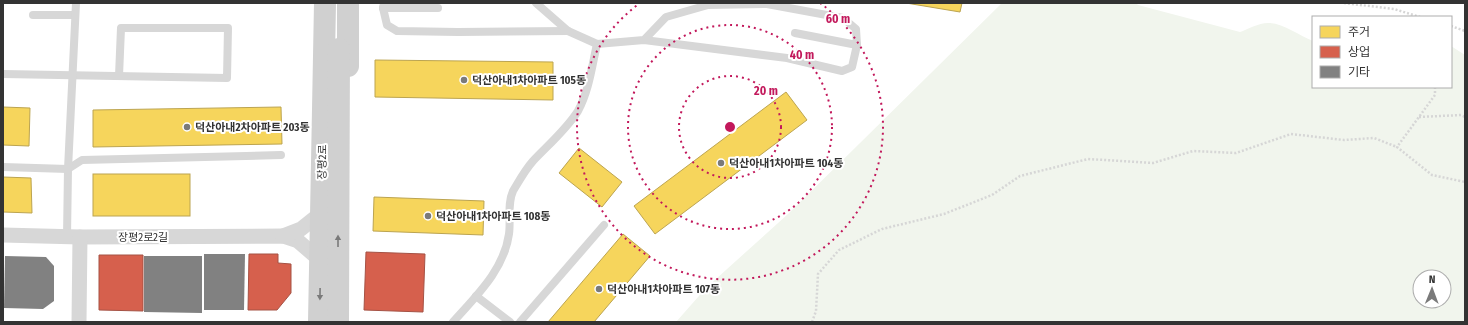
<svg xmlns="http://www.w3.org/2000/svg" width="1468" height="325" font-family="'Fira Sans Condensed','Noto Sans KR',sans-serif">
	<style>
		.green { fill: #f1f5ed; fill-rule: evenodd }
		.homes { fill: #f6d55c; stroke: #bca450 }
		.shops { fill: #d6604d; stroke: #a55245 }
		.building { fill: #818181 }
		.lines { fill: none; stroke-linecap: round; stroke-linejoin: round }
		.path { stroke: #d6d6d6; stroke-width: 2.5; stroke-dasharray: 2 2; stroke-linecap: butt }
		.lane { stroke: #d7d7d7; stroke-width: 8 }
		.street { stroke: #d7d7d7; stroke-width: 15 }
		.secondary { stroke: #d0d0d0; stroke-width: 22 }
		.oneway { fill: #7a7a7a }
		.ring { fill: none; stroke: #c2185b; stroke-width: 2; stroke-dasharray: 2 4 }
		.poi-dot { fill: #7a7a7a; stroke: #fff; stroke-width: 1.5 }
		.labels { text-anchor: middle; stroke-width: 4; stroke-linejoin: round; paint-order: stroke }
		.poi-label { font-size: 11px; font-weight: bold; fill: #333; stroke: #fff; text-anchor: start }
		.street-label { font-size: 11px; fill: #333; stroke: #fff }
		.centre { fill: #c2185b; stroke: #fff; stroke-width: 2 }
		.ring-label { font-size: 12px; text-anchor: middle; font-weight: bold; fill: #c2185b; stroke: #fff; stroke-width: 4; stroke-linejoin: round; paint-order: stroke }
	</style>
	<rect width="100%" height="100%" fill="#fff"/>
	<path class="green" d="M 1002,3 L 1136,3 L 1138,5 L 1240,32 C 1248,29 1260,22 1270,23 C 1284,24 1300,36 1313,41 L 1313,87 L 1451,87 L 1451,46 L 1465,55 L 1465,322 L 676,322 L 706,288 L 788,214 ZM 1420,277 L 1444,277 L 1444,301 L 1420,301 Z"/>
	<g class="homes">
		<path d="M 906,3 L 962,3 L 960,12 Z"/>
		<path d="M 375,60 L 553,62 L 553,100 L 375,97 Z"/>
		<path d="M 786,92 L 807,120 L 655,234 L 634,206 Z"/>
		<path d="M 3,107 L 30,108 L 29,146 L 3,145 Z"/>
		<path d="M 281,107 L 282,144 L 93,147 L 93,110 Z"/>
		<path d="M 579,148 L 622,182 L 602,207 L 559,173 Z"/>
		<rect x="93" y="174" width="97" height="42"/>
		<path d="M 3,177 L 31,178 L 32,213 L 3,212 Z"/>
		<path d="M 374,197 L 484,201 L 483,235 L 373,231 Z"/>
		<path d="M 623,234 L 650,256 L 594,322 L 548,322 Z"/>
	</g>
	<g class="shops">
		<path d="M 366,252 L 425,254 L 423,312 L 364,310 Z"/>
		<path d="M 249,254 L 278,254 L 278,263 L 291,264 L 291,293 L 277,310 L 248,310 Z"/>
		<path d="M 99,255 L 143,255 L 143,311 L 99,310 Z"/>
	</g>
	<g class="building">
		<path d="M 204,254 L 245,254 L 244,310 L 204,310 Z"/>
		<path d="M 5,256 L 46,257 L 54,266 L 54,301 L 43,309 L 4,308 Z"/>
		<path d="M 144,256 L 202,256 L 202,313 L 144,312 Z"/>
	</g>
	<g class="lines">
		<g class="path">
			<path d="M 1344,3 L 1394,9 L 1420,17"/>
			<path d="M 1451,26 L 1465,31"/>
			<path d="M 1435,87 L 1435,95 L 1397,147 L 1432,175 L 1465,182"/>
			<path d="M 1419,117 L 1461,115 L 1465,117"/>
			<path d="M 812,322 L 816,311 L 818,274 L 839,250 L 882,229 L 944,214 L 992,195 L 1020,176 L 1088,159 L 1153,163 L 1193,151 L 1236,153 L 1291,134 L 1344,140 L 1374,138 L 1397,147"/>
		</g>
		<g class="lane">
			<path d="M 384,3 L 383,8 L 387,25 L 397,31 L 458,32 L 568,31"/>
			<path d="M 536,3 L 568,31 L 597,44 L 644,40 L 787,58 L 842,71 L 852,67 L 857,45 L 856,29 L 843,18 L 767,4 L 708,5 L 666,17 L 644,40"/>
			<path d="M 383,8 L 438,8"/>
			<path d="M 33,15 L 75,15"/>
			<path d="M 795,33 L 857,45"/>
			<path d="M 3,74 L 227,78 L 228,28 L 121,28 L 119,76"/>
			<path d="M 3,167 L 68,169 L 82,160 L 281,155"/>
			<path d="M 67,237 L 68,169 L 76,3"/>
			<path d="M 476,296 L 510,322"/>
			<path d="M 453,322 C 476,296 504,270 509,234 C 511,220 507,204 513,191 C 519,181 525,170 533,161 C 548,145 566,130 578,111 C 589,91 592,66 597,44"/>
			<path d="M 520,322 L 604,225"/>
		</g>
		<g class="street">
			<path d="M 3,235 L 80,237 L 283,236 L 298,241 L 320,260"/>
			<path d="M 283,236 L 301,229 L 321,213"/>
			<path d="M 79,322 L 80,237"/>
		</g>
		<g class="secondary">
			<path d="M 348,3 L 348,66"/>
			<path d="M 319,322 L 325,3"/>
			<path d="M 338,322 L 339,49"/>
		</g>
	</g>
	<defs><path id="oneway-solid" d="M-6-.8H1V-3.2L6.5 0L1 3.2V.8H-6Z"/></defs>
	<g class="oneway">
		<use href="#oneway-solid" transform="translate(338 241) rotate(-90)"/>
		<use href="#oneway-solid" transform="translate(320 294) rotate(91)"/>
	</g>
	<g class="ring">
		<circle cx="730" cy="127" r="51"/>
		<circle cx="730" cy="127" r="102"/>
		<path d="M820 3A153 153 0 1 1 640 3"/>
	</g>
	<g class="poi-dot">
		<circle cx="464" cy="80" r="4"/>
		<circle cx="187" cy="127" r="4"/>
		<circle cx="721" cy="163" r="4"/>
		<circle cx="428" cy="216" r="4"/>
		<circle cx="599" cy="289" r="4"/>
	</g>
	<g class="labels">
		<g class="poi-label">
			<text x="472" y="84">덕산아내1차아파트 105동</text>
			<text x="195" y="131">덕산아내2차아파트 203동</text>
			<text x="729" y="167">덕산아내1차아파트 104동</text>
			<text x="436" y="220">덕산아내1차아파트 108동</text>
			<text x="607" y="293">덕산아내1차아파트 107동</text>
		</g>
		<g class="street-label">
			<text transform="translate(322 162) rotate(-89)" y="4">장평2로</text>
			<text x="143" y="241">장평2로2길</text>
		</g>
	</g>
	<circle cx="730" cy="127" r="6" class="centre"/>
	<g class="ring-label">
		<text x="838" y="23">60 m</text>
		<text x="802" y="59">40 m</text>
		<text x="766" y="95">20 m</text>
	</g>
	<rect width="1468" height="325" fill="none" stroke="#333333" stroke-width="8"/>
	<rect x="1312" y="16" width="140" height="72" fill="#ffffff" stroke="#adadad"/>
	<rect x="1320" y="26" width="20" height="12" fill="#f6d55c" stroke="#adadad"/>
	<text x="1348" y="36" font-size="12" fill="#333333">주거</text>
	<rect x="1320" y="46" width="20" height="12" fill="#d6604d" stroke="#adadad"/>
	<text x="1348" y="56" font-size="12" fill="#333333">상업</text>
	<rect x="1320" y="66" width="20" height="12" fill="#818181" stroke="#adadad"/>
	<text x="1348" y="76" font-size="12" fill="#333333">기타</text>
	<g transform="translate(1432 289) rotate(1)"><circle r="19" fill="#ffffff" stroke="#adadad"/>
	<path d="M0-3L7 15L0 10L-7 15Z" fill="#7a7a7a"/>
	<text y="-6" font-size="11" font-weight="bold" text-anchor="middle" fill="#333333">N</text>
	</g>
</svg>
